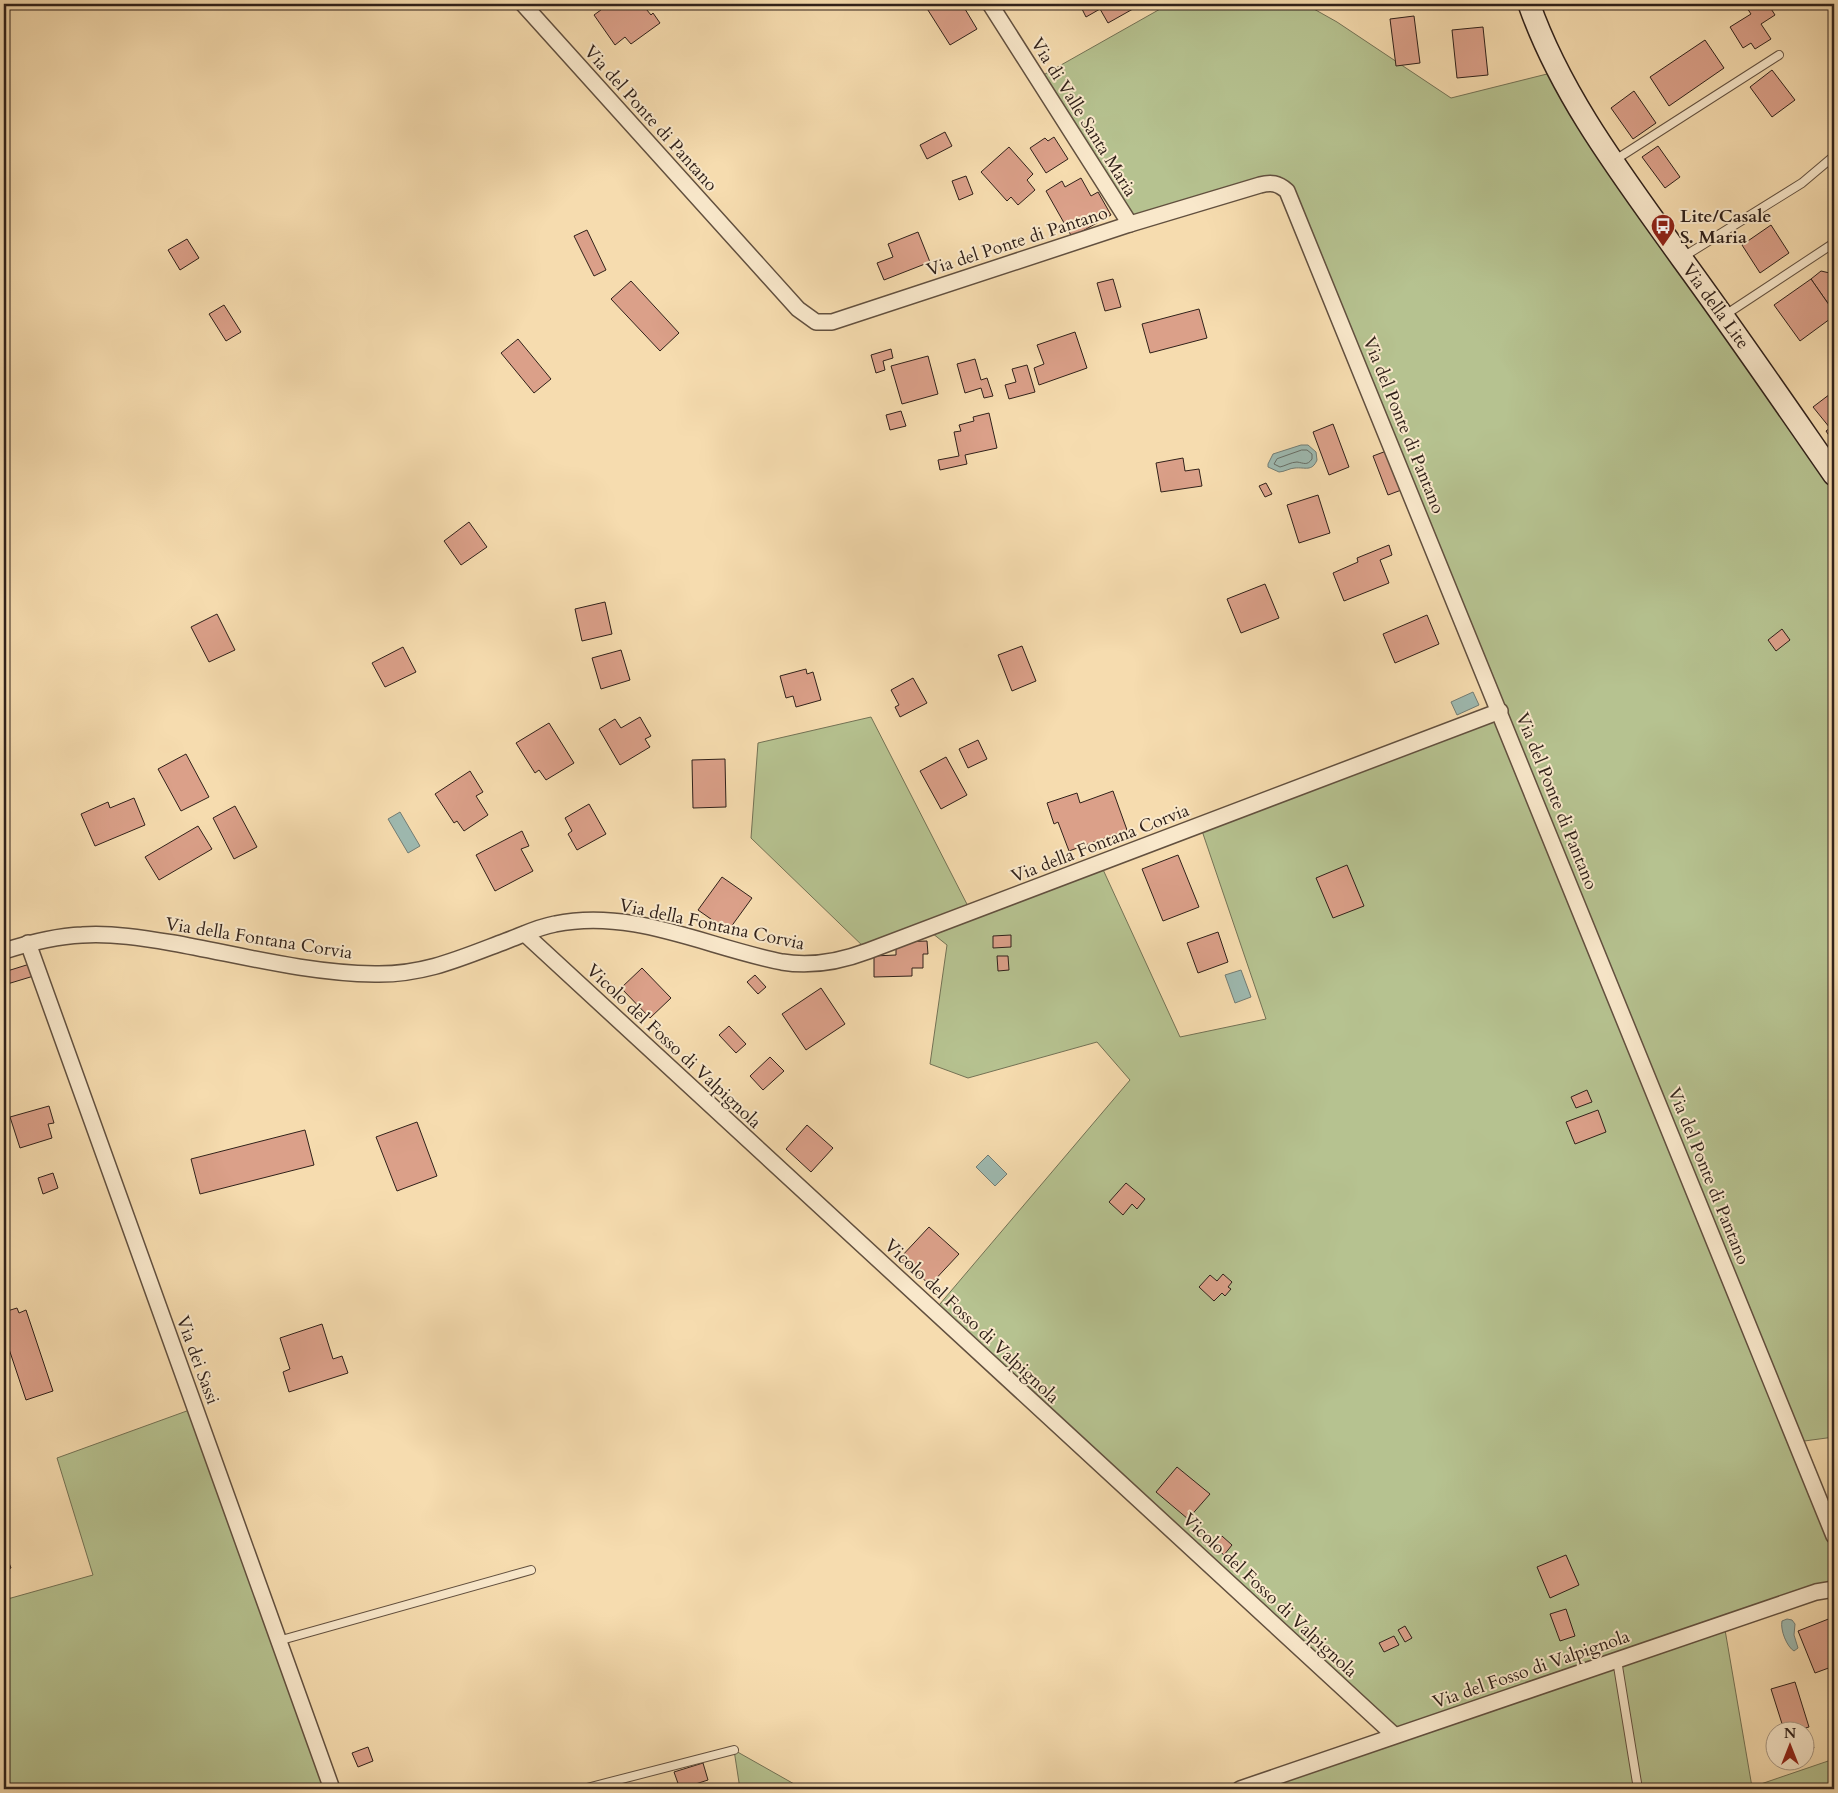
<svg xmlns="http://www.w3.org/2000/svg" width="1838" height="1793" font-family="Cardo,serif">
	<style>
		.green { fill: #b6c290; stroke: #737255 }
		.water { fill: #9ebab1; stroke: #727d75 }
		.lines { fill: none; stroke-linecap: round; stroke-linejoin: round }
		.shore { stroke: #676e66; stroke-width: 1 }
		.building { fill: #dba089; stroke: #30211a }
		.lane-casing { stroke: #62503f; stroke-width: 10 }
		.street-casing { stroke: #62503f; stroke-width: 18 }
		.secondary-casing { stroke: #30211a; stroke-width: 24 }
		.lane { stroke: #f9e8cb; stroke-width: 8 }
		.street { stroke: #f9e8cb; stroke-width: 15 }
		.secondary { stroke: #f9e8cb; stroke-width: 21 }
		.labels { text-anchor: middle; stroke-width: 4; stroke-linejoin: round; paint-order: stroke }
		.street-label { font-size: 18px; fill: #30211a; stroke: #f9e8cb }
		.poi-label { font-size: 18px; font-weight: bold; fill: #30211a; stroke: #f9e8cb; text-anchor: start }
	</style>
	<rect width="100%" height="100%" fill="#f6dcaf"/>
	<filter id="stains"><feTurbulence type="fractalNoise" baseFrequency=".004" numOctaves="4"/><feColorMatrix values="0 0 0 0 .2 0 0 0 0 .09 0 0 0 0 .02 0 0 0 .5 -.17"/></filter>
	<radialGradient id="worn" r=".72"><stop offset=".6" stop-color="#630" stop-opacity="0"/><stop offset="1" stop-color="#630" stop-opacity=".3"/></radialGradient>
	<g class="green">
		<path d="M 1169,4 L 1305,4 L 1337,22 L 1451,98 L 1559,71 L 1834,475 L 1834,1437 L 1797,1442 L 1834,1536 L 1834,1589 L 1724,1624 L 1752,1787 L 1834,1759 L 1834,1789 L 1240,1789 L 1393,1736 L 934,1311 L 1130,1080 L 1097,1042 L 968,1078 L 930,1064 L 947,945 L 927,929 L 868,951 L 751,838 L 758,743 L 871,717 L 971,912 L 1100,863 L 1180,1037 L 1266,1019 L 1199,822 L 1500,711 L 1283,187 L 1130,224 L 1038,78 Z"/>
		<path d="M 195,1408 L 332,1789 L 4,1789 L 4,1600 L 93,1575 L 57,1458 Z"/>
		<path d="M 734,1750 L 803,1789 L 740,1789 Z"/>
	</g>
	<g class="water">
		<path d="M 1301,445 L 1308,445 L 1316,452 L 1317,460 C 1312,472 1305,467 1295,468 C 1290,468 1284,472 1279,472 L 1268,467 L 1268,464 L 1273,454 Z"/>
		<path d="M 1473,692 L 1479,705 L 1457,715 L 1451,702 Z"/>
		<path d="M 400,812 L 420,846 L 408,853 L 388,819 Z"/>
		<path d="M 1241,970 L 1251,997 L 1235,1003 L 1225,975 Z"/>
		<path d="M 988,1155 L 1007,1174 L 995,1186 L 976,1167 Z"/>
		<path d="M 1787,1619 L 1792,1620 L 1795,1624 L 1794,1635 L 1798,1648 L 1794,1651 C 1787,1647 1780,1630 1782,1621 Z"/>
	</g>
	<g class="lines">
		<path class="shore" d="M 1302,450 L 1307,450 L 1312,454 L 1312,459 C 1307,466 1304,463 1297,462 C 1291,462 1285,466 1280,467 L 1274,464 L 1277,459 Z"/>
	</g>
	<g class="building">
		<path d="M 609,4 L 642,4 L 651,15 L 653,13 L 660,23 L 631,44 L 625,37 L 615,45 L 594,15 Z"/>
		<path d="M 931,4 L 962,4 L 977,29 L 950,45 L 926,7 Z"/>
		<path d="M 1086,4 L 1140,4 L 1140,5 L 1108,23 L 1100,9 L 1086,17 L 1081,7 Z"/>
		<path d="M 1366,4 L 1398,4 L 1366,8 Z"/>
		<path d="M 1747,4 L 1768,4 L 1775,15 L 1761,24 L 1771,39 L 1755,49 L 1751,43 L 1743,48 L 1730,27 L 1751,14 L 1745,5 Z"/>
		<path d="M 1414,16 L 1420,63 L 1396,66 L 1390,19 Z"/>
		<path d="M 1483,27 L 1488,75 L 1457,78 L 1452,30 Z"/>
		<path d="M 1705,40 L 1724,68 L 1669,106 L 1650,77 Z"/>
		<path d="M 1772,70 L 1795,100 L 1772,117 L 1750,87 Z"/>
		<path d="M 1634,91 L 1656,123 L 1633,139 L 1611,108 Z"/>
		<path d="M 4,100 L 9,123 L 4,125 Z"/>
		<path d="M 945,132 L 952,146 L 927,159 L 920,145 Z"/>
		<path d="M 1054,137 L 1068,159 L 1046,173 L 1030,148 L 1045,138 L 1048,141 Z"/>
		<path d="M 1658,146 L 1680,177 L 1665,188 L 1642,157 Z"/>
		<path d="M 1009,147 L 1033,174 L 1027,180 L 1035,190 L 1018,205 L 1011,197 L 1007,201 L 981,172 Z"/>
		<path d="M 966,176 L 973,194 L 959,200 L 952,181 Z"/>
		<path d="M 1081,178 L 1091,196 L 1098,192 L 1111,215 L 1072,237 L 1046,191 L 1062,181 L 1065,187 Z"/>
		<path d="M 1771,225 L 1789,253 L 1760,273 L 1742,245 Z"/>
		<path d="M 587,230 L 606,270 L 594,276 L 574,236 Z"/>
		<path d="M 918,232 L 930,262 L 884,280 L 877,263 L 893,257 L 888,244 Z"/>
		<path d="M 187,239 L 199,258 L 180,270 L 168,250 Z"/>
		<path d="M 1821,271 L 1834,274 L 1834,312 L 1811,279 Z"/>
		<path d="M 1113,279 L 1121,307 L 1105,311 L 1097,283 Z"/>
		<path d="M 1811,279 L 1834,312 L 1834,316 L 1800,341 L 1774,305 Z"/>
		<path d="M 631,281 L 679,333 L 660,351 L 611,299 Z"/>
		<path d="M 224,305 L 241,332 L 226,341 L 209,314 Z"/>
		<path d="M 1199,309 L 1207,338 L 1150,353 L 1142,324 Z"/>
		<path d="M 1075,332 L 1087,368 L 1039,385 L 1034,368 L 1044,364 L 1037,345 Z"/>
		<path d="M 518,339 L 551,379 L 534,393 L 501,353 Z"/>
		<path d="M 891,349 L 893,358 L 883,361 L 885,370 L 876,373 L 871,355 Z"/>
		<path d="M 928,356 L 938,394 L 902,404 L 891,366 Z"/>
		<path d="M 975,359 L 981,380 L 987,378 L 993,396 L 984,398 L 981,388 L 965,393 L 957,364 Z"/>
		<path d="M 1027,365 L 1035,392 L 1009,399 L 1005,385 L 1016,382 L 1012,369 Z"/>
		<path d="M 1834,391 L 1834,443 L 1826,431 L 1830,428 L 1813,407 Z"/>
		<path d="M 901,411 L 906,426 L 890,430 L 886,415 Z"/>
		<path d="M 989,413 L 997,448 L 965,455 L 967,464 L 940,470 L 938,460 L 959,456 L 954,432 L 961,431 L 959,425 L 974,421 L 973,417 Z"/>
		<path d="M 1333,424 L 1349,467 L 1329,475 L 1313,432 Z"/>
		<path d="M 1389,450 L 1404,489 L 1388,495 L 1373,456 Z"/>
		<path d="M 1183,458 L 1185,471 L 1199,469 L 1202,486 L 1161,492 L 1156,463 Z"/>
		<path d="M 1266,483 L 1272,494 L 1265,497 L 1259,486 Z"/>
		<path d="M 1318,495 L 1330,533 L 1299,543 L 1287,505 Z"/>
		<path d="M 469,522 L 487,547 L 461,565 L 444,541 Z"/>
		<path d="M 1389,545 L 1392,555 L 1380,560 L 1389,583 L 1344,601 L 1333,573 L 1358,562 L 1357,558 Z"/>
		<path d="M 1265,584 L 1279,618 L 1241,633 L 1227,599 Z"/>
		<path d="M 605,602 L 612,634 L 582,641 L 575,609 Z"/>
		<path d="M 217,614 L 235,650 L 209,662 L 191,627 Z"/>
		<path d="M 1427,615 L 1439,644 L 1395,663 L 1383,634 Z"/>
		<path d="M 1782,629 L 1790,640 L 1776,651 L 1768,640 Z"/>
		<path d="M 1022,646 L 1036,681 L 1012,691 L 998,655 Z"/>
		<path d="M 403,647 L 416,672 L 385,687 L 372,663 Z"/>
		<path d="M 621,650 L 630,680 L 601,689 L 592,658 Z"/>
		<path d="M 806,669 L 807,674 L 813,672 L 821,700 L 796,707 L 793,696 L 786,698 L 780,676 Z"/>
		<path d="M 913,678 L 927,703 L 900,717 L 895,707 L 899,705 L 891,690 Z"/>
		<path d="M 640,717 L 651,736 L 645,739 L 650,747 L 620,765 L 599,729 L 615,719 L 621,728 Z"/>
		<path d="M 549,723 L 574,763 L 546,780 L 539,770 L 535,773 L 516,743 Z"/>
		<path d="M 978,740 L 987,759 L 968,768 L 959,749 Z"/>
		<path d="M 186,754 L 209,797 L 181,811 L 158,769 Z"/>
		<path d="M 946,757 L 967,795 L 941,809 L 920,771 Z"/>
		<path d="M 725,759 L 726,807 L 693,808 L 692,760 Z"/>
		<path d="M 470,771 L 483,792 L 476,796 L 488,815 L 464,831 L 457,821 L 454,823 L 435,794 Z"/>
		<path d="M 1113,791 L 1127,830 L 1069,851 L 1058,822 L 1054,824 L 1047,803 L 1077,793 L 1080,803 Z"/>
		<path d="M 134,798 L 145,825 L 95,846 L 81,814 L 108,802 L 110,808 Z"/>
		<path d="M 589,804 L 606,834 L 577,850 L 568,834 L 572,831 L 565,818 Z"/>
		<path d="M 235,806 L 257,847 L 234,859 L 213,818 Z"/>
		<path d="M 198,826 L 212,849 L 159,880 L 145,857 Z"/>
		<path d="M 522,831 L 529,846 L 521,849 L 533,871 L 495,891 L 476,855 Z"/>
		<path d="M 1178,855 L 1199,907 L 1163,921 L 1142,869 Z"/>
		<path d="M 1347,865 L 1364,906 L 1333,918 L 1316,878 Z"/>
		<path d="M 722,877 L 752,898 L 728,931 L 698,910 Z"/>
		<path d="M 1218,932 L 1228,962 L 1198,973 L 1187,943 Z"/>
		<path d="M 1011,935 L 1011,947 L 993,948 L 993,936 Z"/>
		<path d="M 927,941 L 928,954 L 923,954 L 923,968 L 912,968 L 912,976 L 874,977 L 874,956 L 896,955 L 896,942 Z"/>
		<path d="M 997,956 L 1008,956 L 1009,970 L 998,971 Z"/>
		<path d="M 33,963 L 37,975 L 4,985 L 4,972 Z"/>
		<path d="M 642,968 L 671,998 L 650,1018 L 621,988 Z"/>
		<path d="M 755,975 L 766,987 L 758,994 L 747,982 Z"/>
		<path d="M 821,988 L 845,1024 L 806,1050 L 782,1014 Z"/>
		<path d="M 4,1003 L 9,1019 L 4,1020 Z"/>
		<path d="M 729,1026 L 746,1044 L 736,1053 L 719,1035 Z"/>
		<path d="M 770,1057 L 784,1071 L 763,1090 L 750,1076 Z"/>
		<path d="M 1587,1090 L 1592,1102 L 1576,1108 L 1571,1097 Z"/>
		<path d="M 49,1106 L 54,1123 L 48,1124 L 52,1138 L 20,1148 L 10,1117 Z"/>
		<path d="M 1598,1110 L 1606,1132 L 1575,1144 L 1566,1122 Z"/>
		<path d="M 417,1122 L 437,1176 L 397,1191 L 376,1137 Z"/>
		<path d="M 807,1125 L 833,1148 L 811,1172 L 786,1149 Z"/>
		<path d="M 305,1130 L 314,1165 L 200,1194 L 191,1159 Z"/>
		<path d="M 53,1173 L 58,1188 L 43,1194 L 38,1178 Z"/>
		<path d="M 1126,1183 L 1145,1199 L 1137,1209 L 1132,1204 L 1123,1215 L 1109,1202 Z"/>
		<path d="M 929,1227 L 959,1254 L 930,1285 L 900,1258 Z"/>
		<path d="M 1223,1274 L 1232,1282 L 1228,1287 L 1231,1289 L 1225,1296 L 1222,1293 L 1214,1301 L 1199,1287 L 1210,1275 L 1217,1281 Z"/>
		<path d="M 17,1308 L 19,1313 L 26,1310 L 53,1391 L 26,1400 L 4,1334 L 4,1312 Z"/>
		<path d="M 322,1324 L 333,1359 L 342,1356 L 348,1373 L 289,1392 L 283,1372 L 290,1369 L 280,1338 Z"/>
		<path d="M 1177,1467 L 1210,1494 L 1188,1519 L 1156,1492 Z"/>
		<path d="M 1222,1536 L 1232,1545 L 1224,1555 L 1213,1546 Z"/>
		<path d="M 4,1550 L 11,1568 L 4,1571 Z"/>
		<path d="M 1566,1555 L 1579,1585 L 1550,1598 L 1537,1567 Z"/>
		<path d="M 1566,1609 L 1575,1636 L 1560,1641 L 1550,1614 Z"/>
		<path d="M 1831,1618 L 1834,1627 L 1834,1666 L 1815,1673 L 1798,1631 Z"/>
		<path d="M 1405,1626 L 1412,1638 L 1405,1642 L 1398,1630 Z"/>
		<path d="M 1394,1636 L 1399,1645 L 1384,1652 L 1379,1643 Z"/>
		<path d="M 1795,1682 L 1809,1727 L 1798,1730 L 1784,1730 L 1771,1689 Z"/>
		<path d="M 1809,1734 L 1814,1748 L 1806,1751 L 1806,1735 Z"/>
		<path d="M 368,1747 L 373,1761 L 358,1767 L 352,1753 Z"/>
		<path d="M 703,1763 L 708,1780 L 680,1789 L 674,1772 Z"/>
	</g>
	<g class="lines">
		<defs>
			<g id="lane">
				<path d="M 1615,160 L 1779,55"/>
				<path d="M 1683,257 L 1802,183 L 1834,156"/>
				<path d="M 1725,315 L 1834,243"/>
				<path d="M 278,1641 L 531,1570"/>
				<path d="M 1617,1660 L 1638,1789"/>
				<path d="M 583,1789 L 734,1750"/>
			</g>
			<g id="street">
				<path d="M 523,4 L 798,309 L 816,322 L 832,322 L 1130,224 L 1260,185 C 1271,182 1278,183 1287,191 L 1834,1536"/>
				<path d="M 990,4 L 1130,224"/>
				<path d="M 525,934 L 1394,1735"/>
				<path d="M 28,943 L 332,1789"/>
				<path d="M 4,951 C 29,943 55,936 82,935 C 112,933 143,938 173,943 C 240,955 306,973 375,974 C 424,975 461,958 506,941 C 522,935 538,927 555,924 C 633,908 706,947 782,962 C 812,967 839,962 868,951 L 1500,711"/>
				<path d="M 1240,1789 L 1816,1592 L 1834,1589"/>
			</g>
			<path id="secondary" d="M 1529,4 C 1562,98 1625,179 1682,259 C 1734,330 1784,403 1834,475"/>
		</defs>
		<use href="#lane" class="lane-casing"/>
		<use href="#street" class="street-casing"/>
		<use href="#secondary" class="secondary-casing"/>
		<use href="#lane" class="lane"/>
		<use href="#street" class="street"/>
		<use href="#secondary" class="secondary"/>
	</g>
	<defs>
		<symbol id="bus-pin" viewBox="-11 -11 22 30"><path d="M0 17L-7.5 6A9.5 9.5 0 1 1 7.5 6Z" fill="#8f2418" stroke="#f9e8cb"/><path d="M-5-6H5V4H4V6H2V4H-2V6H-4V4H-5ZM-3.5-4V0h7V-4ZM-3.5 1.2v1.5H-2V1.2ZM2 1.2v1.5H3.5V1.2Z" fill="#fff"/></symbol>
	</defs>
	<g fill-rule="evenodd">
		<use href="#bus-pin" x="1649" y="212" width="28" height="38"/>
	</g>
	<g class="labels">
		<g class="street-label">
			<text transform="translate(1084 117) rotate(58)" y="6">Via di Valle Santa Maria</text>
			<text transform="translate(651 118) rotate(48)" y="6">Via del Ponte di Pantano</text>
			<text transform="translate(1017 241) rotate(-18)" y="6">Via del Ponte di Pantano</text>
			<text transform="translate(1716 306) rotate(54)" y="6">Via della Lite</text>
			<text transform="translate(1404 425) rotate(68)" y="6">Via del Ponte di Pantano</text>
			<text transform="translate(1557 801) rotate(68)" y="6">Via del Ponte di Pantano</text>
			<text transform="translate(1100 843) rotate(-21)" y="6">Via della Fontana Corvia</text>
			<text transform="translate(712 924) rotate(12)" y="6">Via della Fontana Corvia</text>
			<text transform="translate(259 938) rotate(9)" y="6">Via della Fontana Corvia</text>
			<text transform="translate(674 1046) rotate(43)" y="6">Vicolo del Fosso di Valpignola</text>
			<text transform="translate(1709 1176) rotate(68)" y="6">Via del Ponte di Pantano</text>
			<text transform="translate(972 1321) rotate(43)" y="6">Vicolo del Fosso di Valpignola</text>
			<text transform="translate(198 1360) rotate(70)" y="6">Via dei Sassi</text>
			<text transform="translate(1270 1595) rotate(43)" y="6">Vicolo del Fosso di Valpignola</text>
			<text transform="translate(1531 1669) rotate(-19)" y="6">Via del Fosso di Valpignola</text>
		</g>
		<g class="poi-label">
			<text x="1680" y="222">Lite/Casale<tspan x="1680" dy="21">S. Maria</tspan></text>
		</g>
	</g>
	<rect width="1838" height="1793" fill="none" stroke="#f6dcaf" stroke-width="20"/>
	<rect x="5" y="5" width="1828" height="1783" fill="none" stroke="#30211a" stroke-width="2.5"/>
	<rect x="10" y="10" width="1818" height="1773" fill="none" stroke="#30211a"/>
	<g transform="translate(1790 1746)"><circle r="24" fill="#f9e8cb" stroke="#a99884"/>
	<path d="M0-4L9 19L0 12L-9 19Z" fill="#8f2418"/>
	<text y="-8" font-size="14" font-weight="bold" text-anchor="middle" fill="#30211a">N</text>
	</g>
	<rect width="100%" height="100%" filter="url(#stains)"/>
	<rect width="100%" height="100%" fill="url(#worn)"/>
</svg>
